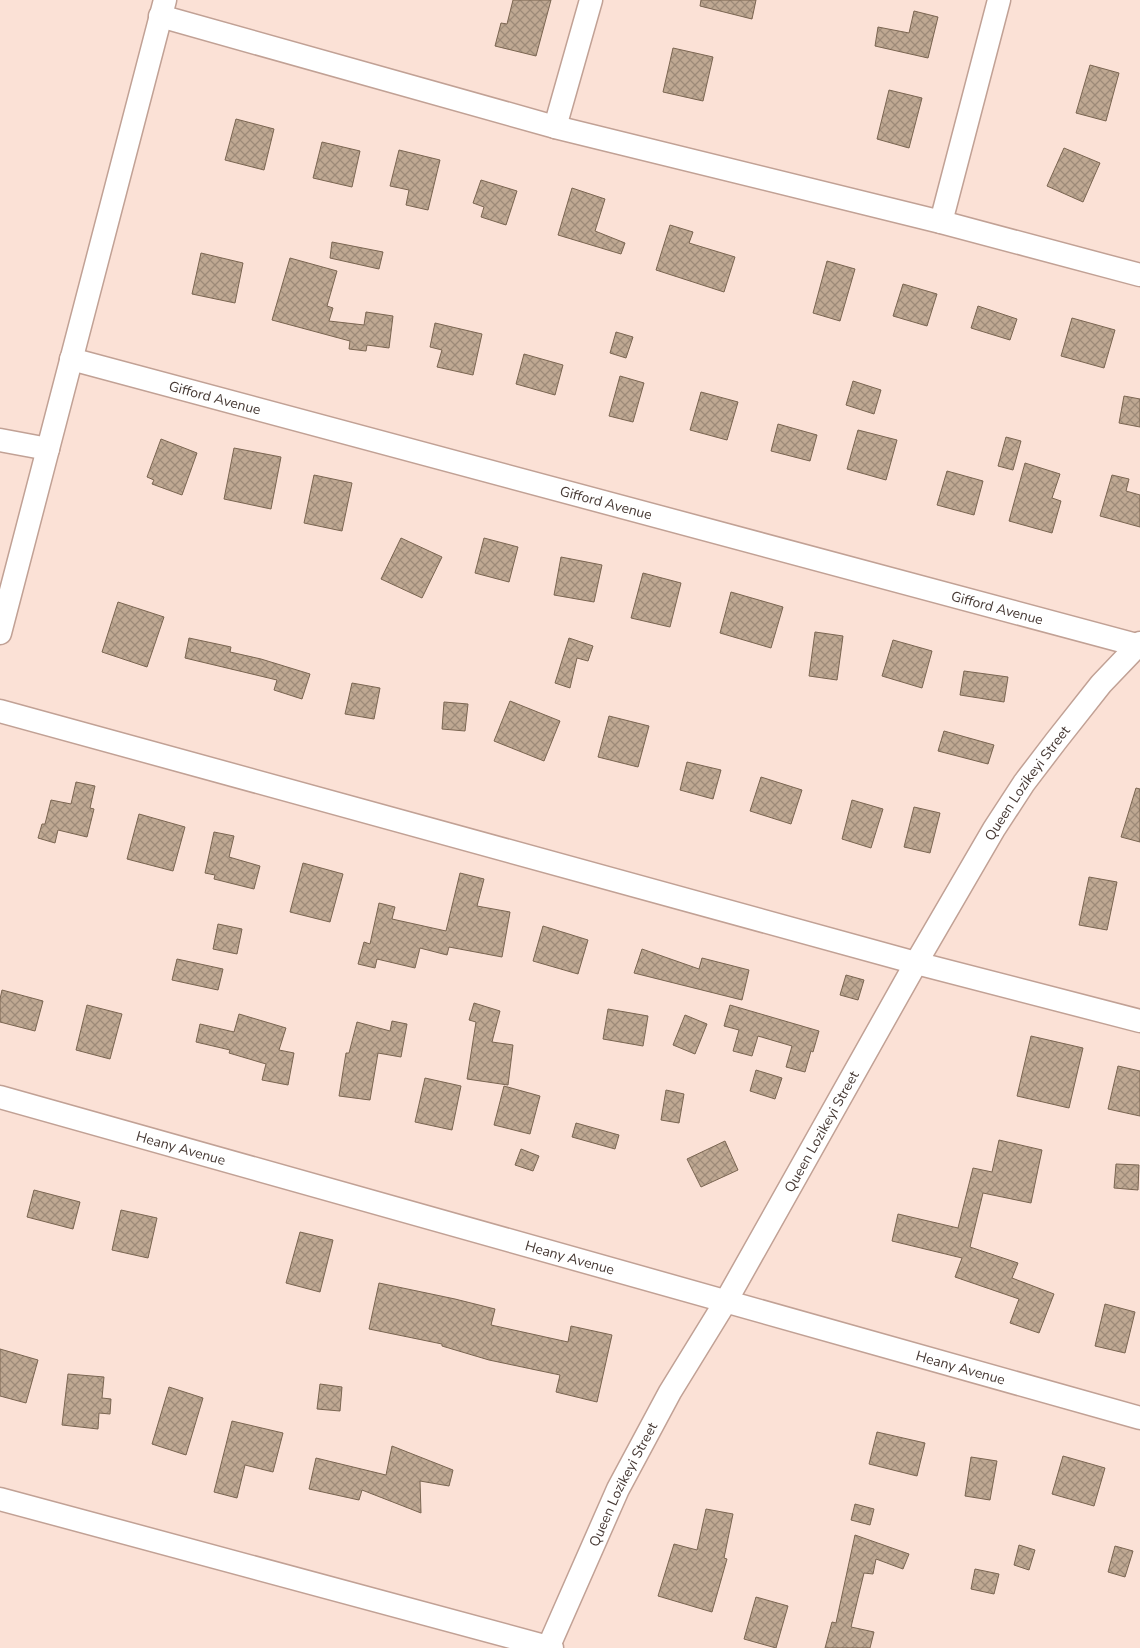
<svg xmlns="http://www.w3.org/2000/svg" width="1140" height="1648" font-family="'Nunito Sans',sans-serif">
	<style>
		.building { fill: url(#building-cross-hatch); stroke: #7a6551 }
		.lines { fill: none; stroke-linecap: round; stroke-linejoin: round }
		.minor-casing { stroke: #c1a195; stroke-width: 25 }
		.minor { stroke: #fff; stroke-width: 22 }
		.labels { text-anchor: middle; stroke-width: 4; stroke-linejoin: round; paint-order: stroke }
		.street-label { font-size: 14px; fill: #463934; stroke: #fff }
	</style>
	<defs>
		<pattern id="building-cross-hatch" width="8" height="8" patternUnits="userSpaceOnUse" patternTransform="scale(1.25)"><rect width="8" height="8" fill="#bfa892"/><path d="M0 0l8 8M0 8l8-8" fill="none" stroke="#9d8a78"/></pattern>
	</defs>
	<rect width="100%" height="100%" fill="#fbe1d6"/>
	<g class="building">
		<path d="M 513,0 L 551,0 L 536,56 L 495,46 L 501,23 L 507,24 Z"/>
		<path d="M 701,0 L 756,0 L 752,19 L 700,6 Z"/>
		<path d="M 914,11 L 938,17 L 928,58 L 875,46 L 878,27 L 909,33 Z"/>
		<path d="M 673,48 L 713,57 L 703,101 L 663,92 Z"/>
		<path d="M 1090,65 L 1119,73 L 1106,121 L 1076,113 Z"/>
		<path d="M 889,90 L 922,98 L 909,148 L 877,139 Z"/>
		<path d="M 236,119 L 274,129 L 264,170 L 225,160 Z"/>
		<path d="M 322,142 L 360,151 L 352,187 L 313,178 Z"/>
		<path d="M 1064,148 L 1100,163 L 1083,202 L 1047,186 Z"/>
		<path d="M 399,150 L 440,160 L 428,210 L 406,205 L 409,190 L 390,186 Z"/>
		<path d="M 481,180 L 517,191 L 506,225 L 481,217 L 484,207 L 473,203 Z"/>
		<path d="M 572,188 L 605,199 L 595,231 L 625,243 L 621,254 L 558,235 Z"/>
		<path d="M 670,225 L 693,232 L 689,243 L 735,257 L 724,292 L 656,270 Z"/>
		<path d="M 332,242 L 383,252 L 379,269 L 330,258 Z"/>
		<path d="M 201,253 L 243,263 L 235,303 L 192,294 Z"/>
		<path d="M 290,258 L 337,271 L 327,306 L 333,308 L 329,321 L 364,325 L 366,312 L 393,316 L 389,348 L 367,345 L 366,351 L 349,349 L 350,341 L 272,320 Z"/>
		<path d="M 827,261 L 855,269 L 840,321 L 813,313 Z"/>
		<path d="M 903,284 L 937,294 L 927,326 L 893,316 Z"/>
		<path d="M 978,306 L 1017,319 L 1010,340 L 971,328 Z"/>
		<path d="M 1072,318 L 1115,330 L 1104,368 L 1061,356 Z"/>
		<path d="M 435,323 L 482,334 L 473,375 L 437,367 L 442,350 L 430,347 Z"/>
		<path d="M 616,332 L 633,337 L 626,358 L 610,353 Z"/>
		<path d="M 524,354 L 563,365 L 555,395 L 516,384 Z"/>
		<path d="M 620,376 L 644,383 L 633,422 L 609,416 Z"/>
		<path d="M 853,381 L 881,390 L 874,414 L 846,405 Z"/>
		<path d="M 701,392 L 738,402 L 727,440 L 690,430 Z"/>
		<path d="M 1124,396 L 1140,399 L 1140,427 L 1119,423 Z"/>
		<path d="M 778,424 L 817,435 L 810,461 L 771,451 Z"/>
		<path d="M 858,430 L 897,440 L 886,480 L 847,469 Z"/>
		<path d="M 1006,437 L 1021,441 L 1013,470 L 998,466 Z"/>
		<path d="M 161,439 L 197,453 L 182,495 L 152,484 L 154,480 L 147,477 Z"/>
		<path d="M 234,448 L 281,457 L 271,509 L 224,499 Z"/>
		<path d="M 1025,463 L 1060,474 L 1052,498 L 1061,501 L 1052,533 L 1009,521 Z"/>
		<path d="M 947,471 L 983,481 L 974,515 L 937,505 Z"/>
		<path d="M 314,475 L 352,483 L 342,531 L 304,523 Z"/>
		<path d="M 1112,475 L 1129,479 L 1126,491 L 1140,495 L 1140,527 L 1100,516 Z"/>
		<path d="M 401,538 L 442,557 L 422,598 L 381,579 Z"/>
		<path d="M 484,538 L 518,547 L 509,582 L 475,573 Z"/>
		<path d="M 561,557 L 602,565 L 594,602 L 554,595 Z"/>
		<path d="M 643,573 L 681,583 L 670,627 L 631,618 Z"/>
		<path d="M 731,592 L 783,607 L 771,648 L 720,633 Z"/>
		<path d="M 118,602 L 164,617 L 147,667 L 102,652 Z"/>
		<path d="M 815,632 L 843,636 L 837,680 L 809,676 Z"/>
		<path d="M 189,638 L 231,647 L 230,652 L 261,659 L 310,674 L 302,699 L 274,690 L 277,680 L 185,658 Z"/>
		<path d="M 569,638 L 593,646 L 588,661 L 577,658 L 570,688 L 555,683 Z"/>
		<path d="M 893,640 L 932,651 L 922,688 L 882,676 Z"/>
		<path d="M 964,671 L 1008,677 L 1004,702 L 960,695 Z"/>
		<path d="M 352,683 L 380,688 L 374,719 L 345,714 Z"/>
		<path d="M 510,701 L 560,721 L 544,761 L 494,741 Z"/>
		<path d="M 444,702 L 468,704 L 465,731 L 442,729 Z"/>
		<path d="M 609,716 L 649,726 L 638,767 L 598,757 Z"/>
		<path d="M 944,731 L 994,745 L 988,764 L 938,751 Z"/>
		<path d="M 687,762 L 721,770 L 713,799 L 680,790 Z"/>
		<path d="M 761,777 L 802,790 L 791,824 L 750,811 Z"/>
		<path d="M 76,782 L 95,786 L 90,808 L 94,809 L 87,837 L 58,830 L 55,843 L 38,838 L 42,824 L 45,824 L 51,800 L 71,804 Z"/>
		<path d="M 1136,788 L 1140,789 L 1140,842 L 1121,837 Z"/>
		<path d="M 852,800 L 883,809 L 871,848 L 842,839 Z"/>
		<path d="M 914,807 L 940,813 L 930,853 L 904,847 Z"/>
		<path d="M 139,814 L 185,827 L 173,871 L 127,859 Z"/>
		<path d="M 214,832 L 234,836 L 229,857 L 260,866 L 254,889 L 214,879 L 215,875 L 205,873 Z"/>
		<path d="M 303,863 L 343,874 L 330,922 L 290,912 Z"/>
		<path d="M 460,873 L 484,879 L 477,906 L 510,912 L 502,957 L 449,947 L 447,955 L 420,948 L 415,968 L 377,959 L 375,968 L 358,964 L 364,942 L 370,944 L 379,903 L 395,907 L 392,919 L 446,931 Z"/>
		<path d="M 1089,877 L 1117,882 L 1107,930 L 1079,925 Z"/>
		<path d="M 218,924 L 242,929 L 237,954 L 213,949 Z"/>
		<path d="M 543,926 L 588,940 L 578,974 L 533,961 Z"/>
		<path d="M 642,949 L 699,969 L 702,958 L 749,970 L 742,1000 L 634,973 Z"/>
		<path d="M 177,959 L 223,969 L 218,990 L 172,980 Z"/>
		<path d="M 846,975 L 864,980 L 858,1000 L 840,995 Z"/>
		<path d="M 2,990 L 43,1001 L 35,1031 L 0,1022 L 0,999 Z"/>
		<path d="M 474,1003 L 500,1011 L 492,1042 L 513,1045 L 508,1085 L 467,1079 L 476,1022 L 469,1020 Z"/>
		<path d="M 87,1005 L 122,1014 L 110,1059 L 76,1050 Z"/>
		<path d="M 730,1005 L 819,1031 L 813,1052 L 811,1051 L 805,1072 L 786,1067 L 792,1046 L 758,1036 L 752,1056 L 733,1051 L 739,1030 L 724,1026 Z"/>
		<path d="M 608,1009 L 648,1016 L 643,1046 L 603,1039 Z"/>
		<path d="M 239,1014 L 286,1028 L 279,1050 L 294,1053 L 288,1085 L 262,1080 L 266,1064 L 229,1053 L 230,1050 L 196,1042 L 200,1024 L 234,1032 Z"/>
		<path d="M 685,1015 L 707,1024 L 695,1054 L 673,1045 Z"/>
		<path d="M 392,1021 L 407,1024 L 401,1057 L 378,1053 L 370,1100 L 339,1096 L 346,1053 L 349,1053 L 357,1022 L 390,1031 Z"/>
		<path d="M 1031,1036 L 1083,1048 L 1069,1108 L 1017,1096 Z"/>
		<path d="M 1118,1066 L 1140,1071 L 1140,1116 L 1108,1109 Z"/>
		<path d="M 756,1070 L 782,1078 L 775,1099 L 750,1091 Z"/>
		<path d="M 425,1078 L 461,1086 L 452,1130 L 415,1122 Z"/>
		<path d="M 504,1086 L 540,1096 L 530,1134 L 494,1125 Z"/>
		<path d="M 666,1090 L 684,1094 L 679,1123 L 661,1120 Z"/>
		<path d="M 576,1123 L 619,1135 L 615,1149 L 572,1137 Z"/>
		<path d="M 999,1140 L 1042,1150 L 1031,1203 L 983,1193 L 970,1247 L 1018,1263 L 1012,1278 L 1054,1294 L 1039,1333 L 1010,1323 L 1019,1299 L 955,1277 L 962,1258 L 892,1241 L 898,1214 L 958,1228 L 973,1168 L 992,1172 Z"/>
		<path d="M 725,1141 L 738,1170 L 701,1187 L 687,1159 Z"/>
		<path d="M 521,1149 L 539,1156 L 533,1171 L 515,1165 Z"/>
		<path d="M 1116,1164 L 1139,1165 L 1138,1190 L 1114,1188 Z"/>
		<path d="M 34,1190 L 80,1202 L 73,1229 L 27,1217 Z"/>
		<path d="M 121,1210 L 157,1218 L 148,1258 L 112,1250 Z"/>
		<path d="M 300,1232 L 333,1240 L 320,1292 L 286,1283 Z"/>
		<path d="M 379,1283 L 455,1299 L 495,1309 L 491,1325 L 568,1342 L 571,1326 L 612,1335 L 597,1402 L 556,1392 L 560,1375 L 489,1360 L 442,1346 L 442,1344 L 369,1329 Z"/>
		<path d="M 1105,1304 L 1135,1312 L 1125,1353 L 1095,1346 Z"/>
		<path d="M 0,1349 L 38,1360 L 26,1403 L 0,1396 Z"/>
		<path d="M 68,1374 L 104,1377 L 102,1398 L 111,1399 L 110,1414 L 99,1413 L 98,1429 L 62,1425 Z"/>
		<path d="M 320,1384 L 342,1387 L 340,1411 L 317,1409 Z"/>
		<path d="M 169,1387 L 203,1398 L 186,1455 L 152,1444 Z"/>
		<path d="M 232,1421 L 283,1433 L 273,1472 L 245,1465 L 237,1498 L 214,1492 Z"/>
		<path d="M 877,1432 L 925,1443 L 917,1476 L 869,1464 Z"/>
		<path d="M 392,1446 L 453,1470 L 449,1486 L 420,1481 L 421,1513 L 362,1490 L 359,1500 L 309,1489 L 316,1458 L 386,1475 Z"/>
		<path d="M 1063,1456 L 1105,1468 L 1094,1506 L 1052,1494 Z"/>
		<path d="M 971,1457 L 997,1461 L 990,1500 L 965,1496 Z"/>
		<path d="M 855,1504 L 874,1509 L 870,1525 L 851,1520 Z"/>
		<path d="M 706,1509 L 733,1514 L 724,1558 L 727,1559 L 712,1612 L 658,1596 L 674,1544 L 697,1550 Z"/>
		<path d="M 855,1535 L 909,1554 L 903,1569 L 876,1559 L 873,1574 L 864,1573 L 851,1627 L 874,1632 L 870,1648 L 825,1648 L 832,1622 L 836,1623 Z"/>
		<path d="M 1019,1545 L 1035,1550 L 1029,1570 L 1014,1565 Z"/>
		<path d="M 1115,1546 L 1133,1551 L 1125,1577 L 1108,1572 Z"/>
		<path d="M 975,1569 L 999,1574 L 994,1594 L 971,1589 Z"/>
		<path d="M 756,1597 L 788,1606 L 776,1648 L 744,1639 Z"/>
	</g>
	<g class="lines">
		<defs>
			<g id="minor">
				<path d="M 160,16 L 555,127 L 941,222 L 1140,275"/>
				<path d="M 555,127 L 591,0"/>
				<path d="M 941,222 L 999,0"/>
				<path id="s1" d="M 71,359 L 1140,646"/>
				<path d="M 0,440 L 48,449"/>
				<path d="M 0,633 L 165,0"/>
				<path d="M 0,711 L 916,963 L 1140,1021"/>
				<path id="s2" d="M 0,1097 L 1140,1418"/>
				<path d="M 0,1499 L 552,1648"/>
				<path id="s3" d="M 548,1648 L 618,1489 L 670,1392 L 726,1301 L 916,963 L 994,829 L 1024,783 L 1056,741 L 1101,684 L 1140,643"/>
			</g>
		</defs>
		<use href="#minor" class="minor-casing"/>
		<use href="#minor" class="minor"/>
	</g>
	<g class="labels">
		<g class="street-label">
			<text dy="5" stroke="none"><textPath href="#s1" startOffset="149">Gifford Avenue</textPath></text>
			<text dy="5" stroke="none"><textPath href="#s1" startOffset="554">Gifford Avenue</textPath></text>
			<text dy="5" stroke="none"><textPath href="#s1" startOffset="959">Gifford Avenue</textPath></text>
			<text dy="5" stroke="none"><textPath href="#s3" startOffset="990">Queen Lozikeyi Street</textPath></text>
			<text dy="5" stroke="none"><textPath href="#s3" startOffset="585">Queen Lozikeyi Street</textPath></text>
			<text dy="5" stroke="none"><textPath href="#s2" startOffset="188">Heany Avenue</textPath></text>
			<text dy="5" stroke="none"><textPath href="#s2" startOffset="592">Heany Avenue</textPath></text>
			<text dy="5" stroke="none"><textPath href="#s2" startOffset="998">Heany Avenue</textPath></text>
			<text dy="5" stroke="none"><textPath href="#s3" startOffset="180">Queen Lozikeyi Street</textPath></text>
		</g>
	</g>
</svg>
